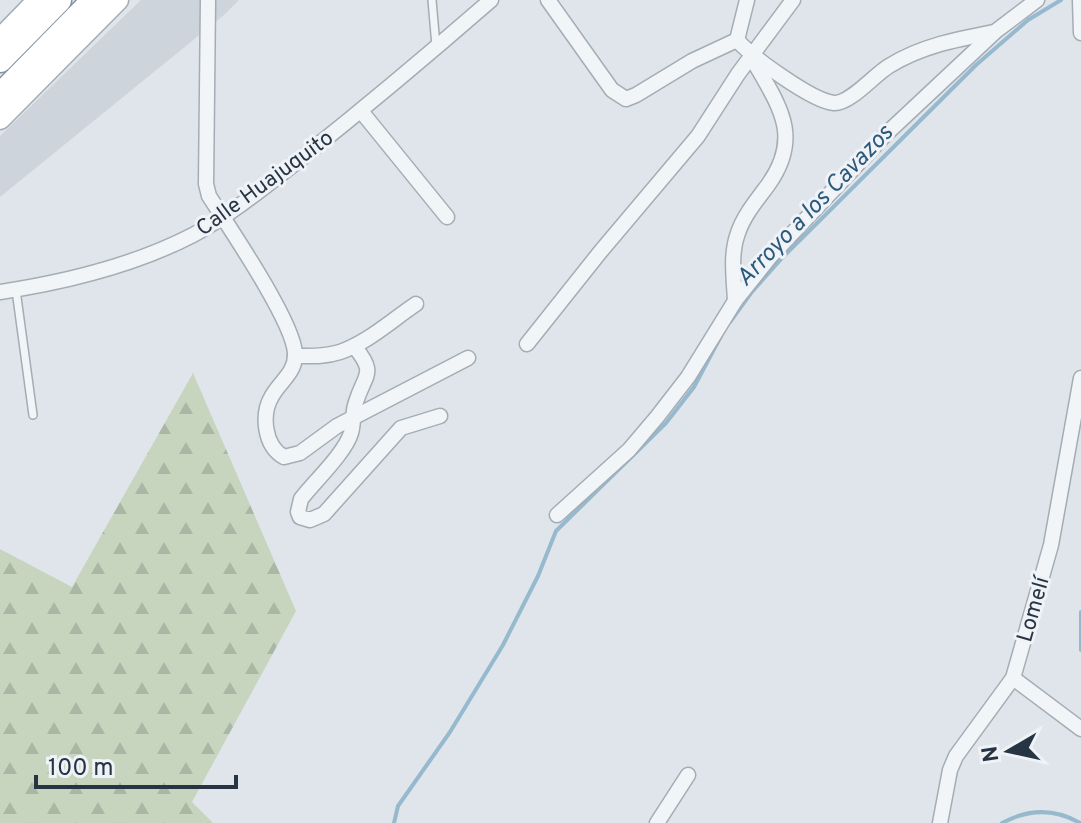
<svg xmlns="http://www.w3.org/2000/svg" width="1081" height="823" font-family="Overpass,sans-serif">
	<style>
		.built { fill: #cdd4dc }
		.forest { fill: url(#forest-firs) }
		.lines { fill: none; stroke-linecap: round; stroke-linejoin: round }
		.stream { stroke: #96b9ce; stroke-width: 4 }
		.service-casing { stroke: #a4acb5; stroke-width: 10 }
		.minor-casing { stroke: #a4acb5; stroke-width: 17 }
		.secondary-casing { stroke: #a4acb5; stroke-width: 23 }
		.trunk-casing { stroke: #8594a2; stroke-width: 27 }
		.service { stroke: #f2f5f8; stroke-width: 7 }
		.minor { stroke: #f2f5f8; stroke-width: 14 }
		.secondary { stroke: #fff; stroke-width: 20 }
		.trunk { stroke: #fff; stroke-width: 24 }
		.labels { text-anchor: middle; stroke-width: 6; stroke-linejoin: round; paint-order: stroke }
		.street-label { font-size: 22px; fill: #263443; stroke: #eff3f7 }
		.water-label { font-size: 24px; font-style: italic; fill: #2c5a7b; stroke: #eff3f7 }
	</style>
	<defs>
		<pattern id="forest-firs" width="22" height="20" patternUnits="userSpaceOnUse" patternTransform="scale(2)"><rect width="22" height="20" fill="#c7d5bf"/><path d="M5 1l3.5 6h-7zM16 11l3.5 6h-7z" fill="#abb7a5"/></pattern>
	</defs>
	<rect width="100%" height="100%" fill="#dfe5ea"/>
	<path class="built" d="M 141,0 L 239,0 L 224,15 L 0,197 L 0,136 Z"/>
	<path class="forest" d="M 193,373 L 296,611 L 192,802 L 213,823 L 0,823 L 0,549 L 72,587 Z"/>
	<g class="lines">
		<g class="stream">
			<path d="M 730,322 L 751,293 L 782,258 L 976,65 L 1028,20 L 1061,0"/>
			<path d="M 1081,612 L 1081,650"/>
			<path d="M 394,823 L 398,806 L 450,732 L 503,645 L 538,576 L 556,531 L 666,423 L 694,387 L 721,336"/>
			<path d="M 1002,823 C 1028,809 1054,808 1080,823"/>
		</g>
		<defs>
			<g id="service">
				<path d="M 432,0 L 436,46"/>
				<path d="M 16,290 L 33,415"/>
			</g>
			<g id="minor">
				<path d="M 208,0 L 206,184 L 209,196 C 229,227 293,321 295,353 C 296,373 280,381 272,396 C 261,414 264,446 284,457 L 300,453 L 337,426 L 468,358"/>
				<path d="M 548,0 L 612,90 L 626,99 L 636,95 L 692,61 L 737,40"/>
				<path d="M 1080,0 L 1081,33"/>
				<path d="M 737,40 C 752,57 812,101 834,103 C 850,104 874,75 889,66 C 921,46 958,39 994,32"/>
				<path d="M 737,40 L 747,0"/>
				<path d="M 361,111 L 447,217"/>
				<path d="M 0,292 C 66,282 133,266 193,235 C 232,214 268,184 303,157 C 367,106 429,54 491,0"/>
				<path d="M 735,301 C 734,278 730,254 738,233 C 744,215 757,200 768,185 C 803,136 779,106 753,60"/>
				<path d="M 527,344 L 601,251 L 698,136 L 738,74 L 793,0"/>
				<path d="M 354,346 C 377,374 365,373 356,402 C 352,412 354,423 351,433 C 345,453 314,482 301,499 L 298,512 L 300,517 L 310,520 L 324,514 L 401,428 L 440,416"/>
				<path d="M 295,356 C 310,356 325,357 340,352 C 367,343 392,320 416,304"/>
				<path d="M 557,515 L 629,450 L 657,417 L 688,377 L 735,301 L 770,257 L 885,135 L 996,31 L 1037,0"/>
				<path d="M 1013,678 L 1081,729"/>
				<path d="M 657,823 L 688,775"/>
				<path d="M 940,823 L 950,770 L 956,756 L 1013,678 L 1051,545 L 1081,378"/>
			</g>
			<g id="secondary">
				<path d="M 0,39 L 38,0"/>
				<path d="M 0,119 L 118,0"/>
			</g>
			<g id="trunk">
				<path d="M 0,60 L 59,0"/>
				<path d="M 0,96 L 94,0"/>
			</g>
		</defs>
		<use href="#service" class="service-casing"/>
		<use href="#minor" class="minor-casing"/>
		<use href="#secondary" class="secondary-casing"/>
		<use href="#trunk" class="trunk-casing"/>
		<use href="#service" class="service"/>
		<use href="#minor" class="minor"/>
		<use href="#secondary" class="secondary"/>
		<use href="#trunk" class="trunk"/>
	</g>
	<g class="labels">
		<g class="street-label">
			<text transform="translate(264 182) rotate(-36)" y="8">Calle Huajuquito</text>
			<text transform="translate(1032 609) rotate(-74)" y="8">Lomelí</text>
		</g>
		<g class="water-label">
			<text transform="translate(814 205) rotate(-46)" y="8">Arroyo a los Cavazos</text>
		</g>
	</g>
	<g transform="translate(1009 751) rotate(261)" stroke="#eff3f7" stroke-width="6" paint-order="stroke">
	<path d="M0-6L14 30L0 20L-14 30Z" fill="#263443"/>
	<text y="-12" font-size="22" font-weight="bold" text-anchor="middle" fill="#263443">N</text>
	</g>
	<path d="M36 775v12h200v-12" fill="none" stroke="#263443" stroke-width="4"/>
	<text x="48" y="775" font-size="24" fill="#263443" stroke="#eff3f7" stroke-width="6" paint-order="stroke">100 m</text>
</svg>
